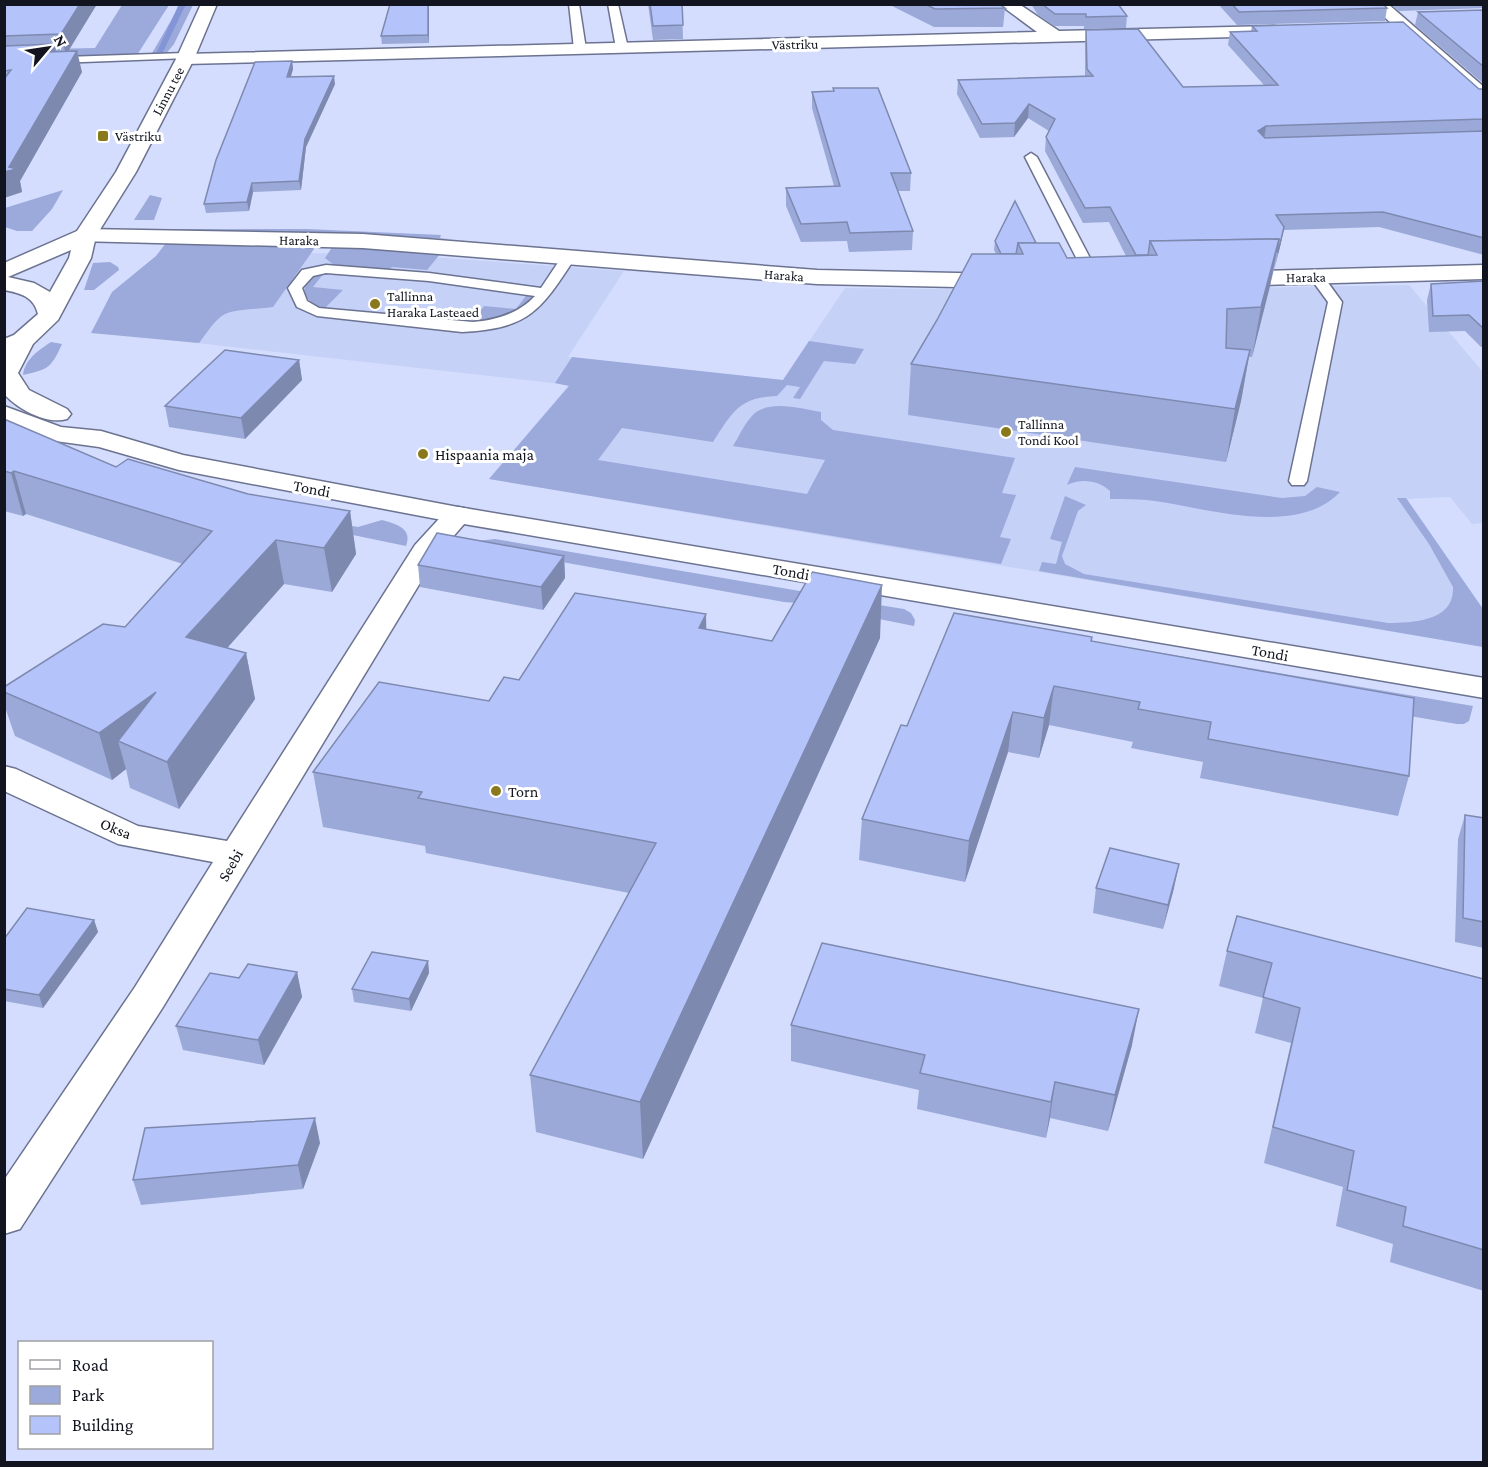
<svg xmlns="http://www.w3.org/2000/svg" width="1488" height="1467" font-family="'Crimson Pro',serif">
	<style>
		.built { fill: #c6d1f8 }
		.green { fill: #9ba9db }
		.lines { fill: none; stroke-linecap: round; stroke-linejoin: round }
		.stream { fill: #8495d7; fill-rule: evenodd }
		.service-casing { stroke: #6b7390; stroke-width: 3 }
		.minor-casing { stroke: #6b7390; stroke-width: 3 }
		.tertiary-casing { stroke: #6b7390; stroke-width: 3 }
		.service { fill: #fff; fill-rule: evenodd }
		.minor { fill: #fff; fill-rule: evenodd }
		.tertiary { fill: #fff; fill-rule: evenodd }
		.wall { fill: #9ba9d8 }
		.shaded-wall { fill: #7e89b0 }
		.building { fill: #b4c4fb; stroke: #7e89b0; stroke-width: 1.5 }
		.poi-dot { fill: #8a781d; stroke: #fff; stroke-width: 2 }
		.labels { text-anchor: middle; stroke-width: 6; stroke-linejoin: round; paint-order: stroke }
		.far-street-label { font-size: 14px; fill: #12151f; stroke: #fff }
		.far-poi-label { font-size: 14px; fill: #12151f; stroke: #fff; text-anchor: start }
		.poi-label { font-size: 16px; fill: #12151f; stroke: #fff; text-anchor: start }
		.street-label { font-size: 16px; fill: #12151f; stroke: #fff }
	</style>
	<rect width="100%" height="100%" fill="#d4ddfd"/>
	<path class="built" d="M 171,248 L 430,257 L 624,271 L 568,357 L 783,380 L 845,288 L 1090,291 L 1409,285 L 1483,372 L 1483,523 L 1472,524 L 1450,497 L 1407,499 L 1483,609 L 1483,647 L 489,479 L 569,385 L 135,336 Z"/>
	<g class="green">
		<path d="M 122,5 L 169,5 L 137,55 L 5,59 L 4,50 L 95,48 Z"/>
		<path d="M 180,5 L 193,5 L 174,44 L 165,55 L 151,55 Z"/>
		<path d="M 63,190 L 52,209 L 32,231 L 17,231 L 5,227 L 5,208 Z"/>
		<path d="M 150,195 L 162,198 L 154,220 L 134,220 Z"/>
		<path d="M 173,229 L 306,229 L 441,235 L 440,238 L 450,239 L 314,233 L 172,231 Z"/>
		<path d="M 166,243 L 310,246 L 314,249 L 273,307 C 261,309 234,309 225,314 C 215,319 206,334 199,343 L 91,333 L 112,292 L 156,256 Z"/>
		<path d="M 333,246 L 441,253 L 427,270 L 392,267 L 386,271 L 335,266 L 325,258 Z"/>
		<path d="M 110,262 L 118,267 L 119,270 L 94,290 L 84,290 L 93,263 Z"/>
		<path d="M 316,273 L 324,273 L 313,287 L 343,290 L 325,308 L 315,307 L 304,294 L 305,285 Z"/>
		<path d="M 528,293 L 537,295 C 525,315 493,321 472,322 L 484,306 L 516,309 Z"/>
		<path d="M 809,341 L 864,349 L 855,364 L 824,361 L 800,399 L 793,398 L 800,387 L 787,385 L 777,396 C 739,397 732,413 713,442 L 622,428 L 598,460 L 807,494 L 825,460 L 733,446 C 739,436 744,425 751,417 C 767,398 801,409 821,412 L 821,420 L 833,430 L 1015,458 L 1002,493 L 1016,495 L 1000,537 L 1011,539 L 1001,564 L 489,479 L 569,386 L 555,383 L 572,357 L 783,380 Z"/>
		<path d="M 51,342 L 62,344 C 51,368 49,369 23,375 C 25,359 39,350 51,342 Z"/>
		<path d="M 1075,467 L 1282,498 L 1305,496 L 1317,487 L 1340,492 C 1297,537 1210,509 1155,501 C 1140,499 1125,499 1110,499 L 1110,491 C 1099,480 1081,478 1067,485 Z"/>
		<path d="M 1065,496 L 1086,505 L 1078,511 L 1062,556 L 1065,564 L 1084,574 L 1388,623 C 1413,623 1455,621 1453,587 L 1429,544 L 1397,498 L 1406,498 L 1483,609 L 1483,647 L 1039,571 L 1042,562 L 1056,564 L 1062,542 L 1050,539 Z"/>
		<path d="M 382,520 C 396,524 413,528 406,546 L 324,529 L 330,522 L 358,527 Z"/>
		<path d="M 495,539 L 817,594 L 798,603 L 784,602 L 501,551 L 468,542 Z"/>
		<path d="M 835,598 L 904,609 L 911,613 L 915,620 L 914,626 L 844,612 Z"/>
		<path d="M 974,621 L 1473,706 L 1469,721 L 1464,724 L 1457,724 L 1274,693 Z"/>
	</g>
	<g class="lines">
		<path class="stream" d="M 179,4 L 186,4 L 162,54 L 155,56 Z"/>
		<defs>
			<g id="service">
				<path d="M 569,4 L 579,4 L 586,49 L 584,51 L 580,52 L 574,49 Z"/>
				<path d="M 608,4 L 618,4 L 628,48 L 626,50 L 622,51 L 616,48 Z"/>
				<path d="M 185,53 L 191,56 L 189,58 L 4,65 L 4,59 Z"/>
				<path d="M 1031,153 L 1037,157 L 1102,281 L 1100,284 L 1095,285 L 1088,281 L 1025,157 Z"/>
				<path d="M 568,254 L 575,258 C 541,310 529,329 462,332 L 317,316 L 297,307 L 288,288 L 302,270 L 326,265 L 429,273 L 541,288 L 563,255 ZM 326,273 L 429,281 L 535,296 C 518,314 496,320 473,322 L 319,308 L 307,301 L 302,288 L 313,276 Z"/>
				<path d="M 1316,272 L 1321,273 L 1342,302 L 1307,481 L 1304,485 L 1292,485 L 1289,481 L 1328,302 L 1309,276 Z"/>
			</g>
			<g id="minor">
				<path d="M 999,4 L 1019,4 L 1059,31 L 1274,26 L 1280,27 L 1283,31 L 1280,35 L 1274,36 L 185,64 L 179,63 L 176,59 L 179,55 L 185,54 L 1037,32 Z"/>
				<path d="M 1370,4 L 1388,4 L 1484,87 L 1484,102 L 1477,101 Z"/>
				<path d="M 85,229 L 363,234 L 817,270 L 1003,274 L 1011,276 L 1014,281 L 1011,286 L 1003,288 L 817,284 L 363,248 L 77,241 L 74,236 L 77,231 Z"/>
				<path d="M 1484,265 L 1484,279 L 1228,286 L 1220,284 L 1217,279 L 1220,274 L 1228,272 Z"/>
				<path d="M 458,507 L 468,509 L 472,515 L 437,555 L 163,1007 L 20,1229 L 4,1234 L 4,1180 L 135,987 L 213,862 L 118,844 L 4,791 L 4,766 L 16,769 L 138,826 L 227,841 L 415,545 L 448,509 Z"/>
			</g>
			<g id="tertiary">
				<path d="M 201,4 L 217,4 L 194,59 L 136,172 L 96,236 L 91,258 L 58,320 L 33,344 L 18,373 L 29,390 L 67,409 L 71,414 L 67,419 C 46,425 18,409 4,394 L 4,339 L 14,335 L 38,314 C 34,297 21,293 4,290 L 4,263 L 77,231 L 116,172 L 176,59 ZM 71,250 L 69,258 L 50,292 L 34,283 L 8,277 Z"/>
				<path d="M 4,406 L 61,427 L 101,431 L 183,455 L 458,507 L 1484,678 L 1484,698 L 458,523 L 179,470 L 99,447 L 48,440 L 4,423 Z"/>
			</g>
		</defs>
		<use href="#service" class="service-casing"/>
		<use href="#minor" class="minor-casing"/>
		<use href="#tertiary" class="tertiary-casing"/>
		<use href="#service" class="service"/>
		<use href="#minor" class="minor"/>
		<use href="#tertiary" class="tertiary"/>
	</g>
	<g class="wall">
		<path d="M 4,4 L 97,4 L 68,51 L 82,72 L 20,181 L 22,192 L 4,198 Z"/>
		<path d="M 390,4 L 429,4 L 429,43 L 382,44 L 381,36 Z"/>
		<path d="M 648,4 L 682,4 L 683,39 L 653,40 Z"/>
		<path d="M 888,4 L 999,4 L 1005,8 L 1003,27 L 934,27 Z"/>
		<path d="M 1031,4 L 1118,4 L 1127,16 L 1126,28 L 1084,29 L 1084,26 L 1054,26 L 1038,15 Z"/>
		<path d="M 1218,4 L 1383,4 L 1387,8 L 1385,21 L 1237,25 Z"/>
		<path d="M 1391,4 L 1484,4 L 1484,8 L 1399,11 Z"/>
		<path d="M 1484,10 L 1484,84 L 1415,25 L 1418,12 Z"/>
		<path d="M 1252,26 L 1479,89 L 1484,89 L 1484,255 L 1379,227 L 1284,230 L 1252,357 L 1249,357 L 1241,401 L 1226,462 L 908,415 L 911,364 L 996,254 L 994,250 L 995,241 L 1036,243 L 1067,258 L 1126,256 L 1109,222 L 1083,223 L 1045,151 L 1046,137 L 1049,131 L 1028,118 L 1014,137 L 980,138 L 957,94 L 958,80 L 1085,76 L 1085,43 L 1086,30 L 1183,87 L 1264,85 L 1228,45 L 1230,32 L 1251,31 Z"/>
		<path d="M 292,61 L 293,69 L 291,77 L 335,84 L 306,147 L 301,190 L 253,192 L 249,211 L 206,213 L 204,204 Z"/>
		<path d="M 833,88 L 911,173 L 910,191 L 897,191 L 913,231 L 912,250 L 849,252 L 847,241 L 801,242 L 786,206 L 786,188 L 834,186 L 812,108 L 812,92 L 833,91 Z"/>
		<path d="M 1484,281 L 1484,347 L 1481,347 L 1465,331 L 1429,332 L 1427,300 L 1431,284 Z"/>
		<path d="M 299,360 L 302,380 L 245,439 L 169,427 L 165,406 Z"/>
		<path d="M 4,419 L 116,467 L 248,494 L 350,511 L 356,554 L 332,592 L 284,584 L 227,648 L 246,653 L 255,699 L 179,809 L 130,788 L 126,769 L 112,780 L 15,736 L 4,704 L 4,687 L 125,627 L 183,564 L 26,514 L 23,516 L 4,511 Z"/>
		<path d="M 564,556 L 565,578 L 543,610 L 420,587 L 418,565 Z"/>
		<path d="M 707,629 L 772,641 L 880,638 L 643,1159 L 536,1132 L 530,1075 L 629,893 L 426,853 L 425,846 L 323,827 L 313,772 L 489,701 L 519,680 Z"/>
		<path d="M 1092,637 L 1092,641 L 1409,776 L 1398,816 L 1200,778 L 1203,762 L 1131,748 L 1133,742 L 1049,725 L 1039,758 L 1008,752 L 965,882 L 859,860 L 862,819 L 907,726 Z"/>
		<path d="M 1465,815 L 1484,818 L 1484,948 L 1455,942 L 1458,839 Z"/>
		<path d="M 1096,888 L 1174,888 L 1163,929 L 1093,913 Z"/>
		<path d="M 94,920 L 98,932 L 43,1008 L 4,1001 L 4,939 Z"/>
		<path d="M 1227,951 L 1484,979 L 1484,1291 L 1390,1262 L 1393,1244 L 1336,1226 L 1343,1187 L 1264,1163 L 1291,1043 L 1255,1033 L 1263,998 L 1219,986 Z"/>
		<path d="M 428,961 L 429,973 L 411,1011 L 354,1002 L 352,989 Z"/>
		<path d="M 297,972 L 302,997 L 264,1065 L 183,1050 L 176,1026 L 239,978 Z"/>
		<path d="M 791,1025 L 1132,1045 L 1108,1131 L 1050,1118 L 1046,1138 L 917,1109 L 919,1090 L 791,1061 Z"/>
		<path d="M 320,1143 L 303,1189 L 141,1205 L 133,1180 Z"/>
	</g>
	<g class="shaded-wall">
		<path d="M 80,4 L 97,4 L 66,55 L 61,34 Z"/>
		<path d="M 428,4 L 429,4 L 429,43 L 428,35 Z"/>
		<path d="M 54,44 L 59,65 L 49,52 Z"/>
		<path d="M 77,51 L 82,72 L 20,181 L 22,192 L 4,198 L 4,172 L 9,167 Z"/>
		<path d="M 292,61 L 293,69 L 288,85 L 287,77 Z"/>
		<path d="M 334,76 L 335,84 L 306,147 L 301,190 L 299,181 L 305,139 Z"/>
		<path d="M 1029,104 L 1028,118 L 1014,137 L 1015,123 Z"/>
		<path d="M 1266,126 L 1264,140 L 1258,131 Z"/>
		<path d="M 252,183 L 253,192 L 249,211 L 247,202 Z"/>
		<path d="M 1284,227 L 1281,242 L 1275,267 L 1278,252 Z"/>
		<path d="M 1279,239 L 1270,286 L 1252,357 L 1261,307 Z"/>
		<path d="M 1250,350 L 1241,401 L 1226,462 L 1235,409 Z"/>
		<path d="M 299,360 L 302,380 L 245,439 L 241,418 Z"/>
		<path d="M 14,471 L 26,514 L 23,516 L 11,473 Z"/>
		<path d="M 350,511 L 356,554 L 332,592 L 324,548 Z"/>
		<path d="M 276,540 L 284,584 L 196,683 L 186,637 Z"/>
		<path d="M 564,556 L 565,578 L 543,610 L 541,587 Z"/>
		<path d="M 882,585 L 880,638 L 643,1159 L 640,1102 Z"/>
		<path d="M 706,614 L 707,667 L 699,628 Z"/>
		<path d="M 246,653 L 255,699 L 179,809 L 167,762 Z"/>
		<path d="M 1054,686 L 1049,725 L 1039,758 L 1044,718 Z"/>
		<path d="M 156,692 L 118,741 L 126,769 L 112,780 L 99,733 Z"/>
		<path d="M 1013,712 L 1008,752 L 965,882 L 969,841 Z"/>
		<path d="M 1179,864 L 1174,888 L 1163,929 L 1168,905 Z"/>
		<path d="M 94,920 L 98,932 L 43,1008 L 39,995 Z"/>
		<path d="M 428,961 L 429,973 L 411,1011 L 409,999 Z"/>
		<path d="M 297,972 L 302,997 L 264,1065 L 258,1040 Z"/>
		<path d="M 1139,1009 L 1132,1045 L 1108,1131 L 1115,1095 Z"/>
		<path d="M 1055,1082 L 1050,1118 L 1046,1138 L 1051,1102 Z"/>
		<path d="M 315,1118 L 320,1143 L 303,1189 L 298,1165 Z"/>
	</g>
	<g class="building">
		<path d="M 4,4 L 80,4 L 61,34 L 4,36 Z"/>
		<path d="M 390,4 L 428,4 L 428,35 L 381,36 Z"/>
		<path d="M 650,4 L 682,4 L 683,25 L 653,26 Z"/>
		<path d="M 925,4 L 999,4 L 1005,8 L 935,9 Z"/>
		<path d="M 1042,4 L 1118,4 L 1127,16 L 1086,17 L 1086,14 L 1055,14 Z"/>
		<path d="M 1232,4 L 1383,4 L 1387,8 L 1239,12 Z"/>
		<path d="M 1484,10 L 1484,67 L 1418,12 Z"/>
		<path d="M 1403,22 L 1479,89 L 1484,89 L 1484,119 L 1266,126 L 1258,131 L 1265,138 L 1484,131 L 1484,238 L 1383,212 L 1276,215 L 1284,227 L 1278,252 L 1277,252 L 1279,239 L 1150,241 L 1148,255 L 1136,255 L 1110,207 L 1085,208 L 1046,137 L 1055,119 L 1029,104 L 1015,123 L 982,124 L 958,80 L 1093,76 L 1087,69 L 1086,30 L 1138,29 L 1183,87 L 1278,85 L 1230,32 L 1257,31 L 1252,26 Z"/>
		<path d="M 54,44 L 49,52 L 77,51 L 9,167 L 17,169 L 4,172 L 4,79 L 11,70 L 4,71 L 4,46 Z"/>
		<path d="M 292,61 L 287,77 L 334,76 L 305,139 L 299,181 L 252,183 L 247,202 L 204,204 L 216,160 L 255,62 Z"/>
		<path d="M 833,88 L 878,88 L 911,173 L 891,173 L 913,231 L 850,233 L 847,222 L 801,224 L 786,188 L 840,186 L 812,92 L 834,91 Z"/>
		<path d="M 1015,201 L 1036,243 L 1018,243 L 1016,254 L 1001,254 L 995,241 Z"/>
		<path d="M 1279,239 L 1261,307 L 1227,309 L 1226,348 L 1250,350 L 1235,409 L 911,364 L 937,320 L 972,254 L 1023,254 L 1018,243 L 1059,243 L 1067,258 L 1157,255 L 1150,241 Z"/>
		<path d="M 1484,281 L 1484,329 L 1469,315 L 1433,316 L 1431,284 Z"/>
		<path d="M 225,350 L 299,360 L 241,418 L 165,406 Z"/>
		<path d="M 4,419 L 116,467 L 128,459 L 248,494 L 350,511 L 324,548 L 276,540 L 186,637 L 246,653 L 167,762 L 118,741 L 156,692 L 99,733 L 4,692 L 4,687 L 103,624 L 125,627 L 212,531 L 14,471 L 11,473 L 4,471 Z"/>
		<path d="M 437,533 L 564,556 L 541,587 L 418,565 Z"/>
		<path d="M 812,572 L 882,585 L 640,1102 L 530,1075 L 656,843 L 418,798 L 422,792 L 313,772 L 379,682 L 489,701 L 504,677 L 519,680 L 575,593 L 706,614 L 699,628 L 772,641 Z"/>
		<path d="M 954,613 L 1092,637 L 1091,641 L 1414,698 L 1409,776 L 1208,739 L 1211,722 L 1138,709 L 1140,702 L 1054,686 L 1044,718 L 1013,712 L 969,841 L 862,819 L 901,725 L 907,726 Z"/>
		<path d="M 1465,815 L 1484,818 L 1484,922 L 1463,918 Z"/>
		<path d="M 1110,848 L 1179,864 L 1168,905 L 1096,888 Z"/>
		<path d="M 27,908 L 94,920 L 39,995 L 4,989 L 4,939 Z"/>
		<path d="M 1237,916 L 1484,979 L 1484,1250 L 1403,1226 L 1406,1207 L 1347,1190 L 1354,1151 L 1273,1127 L 1300,1008 L 1263,997 L 1272,963 L 1227,951 Z"/>
		<path d="M 822,943 L 1139,1009 L 1115,1095 L 1055,1082 L 1051,1102 L 920,1073 L 925,1055 L 791,1025 Z"/>
		<path d="M 372,952 L 428,961 L 409,999 L 352,989 Z"/>
		<path d="M 248,964 L 297,972 L 258,1040 L 176,1026 L 210,973 L 239,978 Z"/>
		<path d="M 315,1118 L 298,1165 L 133,1180 L 145,1128 Z"/>
	</g>
	<g class="poi-dot">
		<rect x="97" y="130" width="12" height="12" rx="3"/>
		<circle cx="375" cy="304" r="6"/>
		<circle cx="1006" cy="432" r="6"/>
		<circle cx="423" cy="454" r="6"/>
		<circle cx="496" cy="791" r="6"/>
	</g>
	<g class="labels">
		<g class="far-street-label">
			<text transform="translate(795 44) rotate(-1)" y="5">Västriku</text>
			<text transform="translate(168 91) rotate(-62)" y="5">Linnu tee</text>
			<text transform="translate(299 240) rotate(1)" y="5">Haraka</text>
			<text transform="translate(784 275) rotate(4)" y="5">Haraka</text>
			<text transform="translate(1306 277) rotate(-1)" y="5">Haraka</text>
		</g>
		<g class="far-poi-label">
			<text x="115" y="141">Västriku</text>
			<text x="387" y="301">Tallinna<tspan x="387" dy="16">Haraka Lasteaed</tspan></text>
			<text x="1018" y="429">Tallinna<tspan x="1018" dy="16">Tondi Kool</tspan></text>
		</g>
		<g class="poi-label">
			<text x="435" y="460">Hispaania maja</text>
			<text x="508" y="797">Torn</text>
		</g>
		<g class="street-label">
			<text transform="translate(312 488) rotate(11)" y="6">Tondi</text>
			<text transform="translate(791 571) rotate(10)" y="6">Tondi</text>
			<text transform="translate(1270 652) rotate(10)" y="6">Tondi</text>
			<text transform="translate(116 828) rotate(22)" y="6">Oksa</text>
			<text transform="translate(230 865) rotate(-60)" y="6">Seebi</text>
		</g>
	</g>
	<rect width="1488" height="1467" fill="none" stroke="#12151f" stroke-width="12"/>
	<rect x="18" y="1341" width="195" height="108" fill="#ffffff" stroke="#a0a1a5" stroke-width="1.5"/>
	<rect x="30" y="1360" width="30" height="9" fill="#ffffff" stroke="#a0a1a5" stroke-width="1.5"/>
	<text x="72" y="1371" font-size="18" fill="#12151f">Road</text>
	<rect x="30" y="1386" width="30" height="18" fill="#9ba9db" stroke="#a0a1a5" stroke-width="1.5"/>
	<text x="72" y="1401" font-size="18" fill="#12151f">Park</text>
	<rect x="30" y="1416" width="30" height="18" fill="#b4c4fb" stroke="#a0a1a5" stroke-width="1.5"/>
	<text x="72" y="1431" font-size="18" fill="#12151f">Building</text>
	<g transform="translate(48 48) rotate(61)" stroke="#ffffff" stroke-width="4.5" paint-order="stroke">
	<path d="M0-4.5L10 22L0 15L-10 22Z" fill="#12151f"/>
	<text y="-9" font-size="16" font-weight="bold" text-anchor="middle" fill="#12151f">N</text>
	</g>
</svg>
